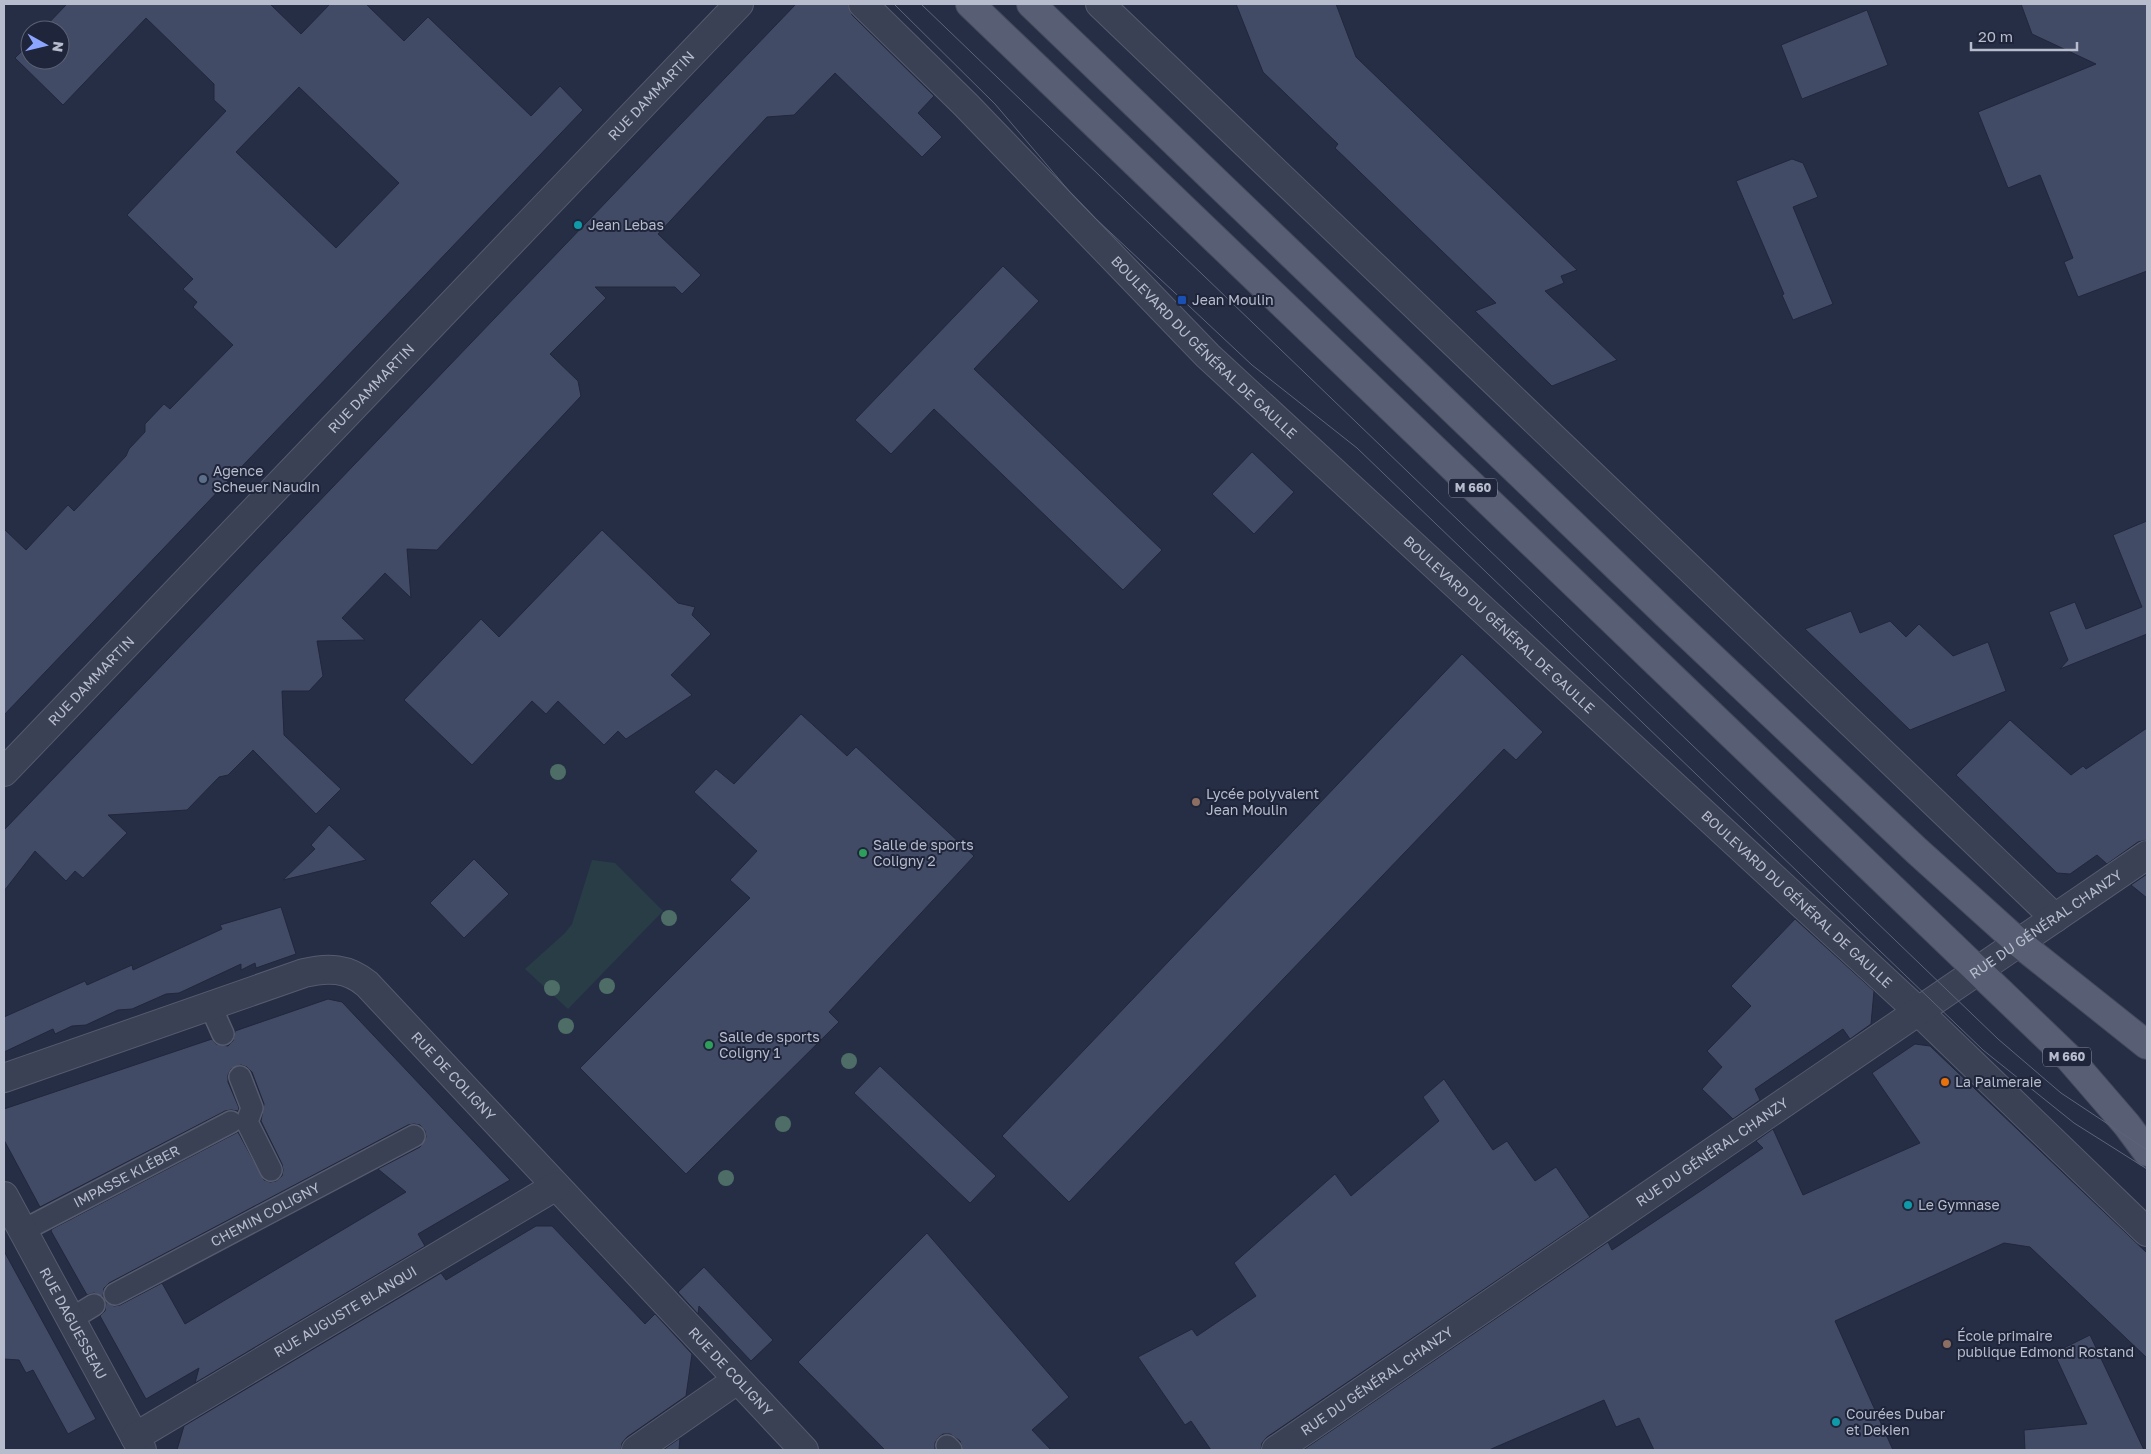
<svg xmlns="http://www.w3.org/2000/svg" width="2151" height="1454" font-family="'Golos Text',sans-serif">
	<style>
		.green { fill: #283d46 }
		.building { fill: #424b65; stroke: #21273c; fill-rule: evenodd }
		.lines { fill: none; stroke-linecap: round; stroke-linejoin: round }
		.lane-casing { stroke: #565b6e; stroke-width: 24 }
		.street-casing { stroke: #565b6e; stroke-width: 30 }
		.primary-casing { stroke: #444a5d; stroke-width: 30 }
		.lane { stroke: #3a4154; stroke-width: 21 }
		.street { stroke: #3a4154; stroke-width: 28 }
		.primary { stroke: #585f74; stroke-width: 28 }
		.tram { stroke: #5c647b; stroke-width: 1 }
		.tree { fill: #4d6d66 }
		.culture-dot { fill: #0f9aa8; stroke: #1f253a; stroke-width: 2 }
		.transit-dot { fill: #1a4fb4; stroke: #1f253a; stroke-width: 2 }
		.service-dot { fill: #5c6f8a; stroke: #1f253a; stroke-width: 2 }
		.education-dot { fill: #8d6e63; stroke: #1f253a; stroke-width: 2 }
		.leisure-dot { fill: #2e9e5b; stroke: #1f253a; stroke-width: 2 }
		.food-dot { fill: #e8710a; stroke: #1f253a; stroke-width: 2 }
		.labels { text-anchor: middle; stroke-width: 4; stroke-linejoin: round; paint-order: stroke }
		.shield { fill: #1f253a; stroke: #8a8fa2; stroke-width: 1 }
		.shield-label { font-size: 12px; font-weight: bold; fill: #b8bdce }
		.street-label { font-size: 14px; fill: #b8bdce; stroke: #1f253a }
		.poi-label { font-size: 14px; fill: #b8bdce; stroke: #1f253a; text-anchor: start }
	</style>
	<rect width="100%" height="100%" fill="#252e45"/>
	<path class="green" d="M 592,860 L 615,863 L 663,911 L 568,1009 L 525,969 L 565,933 L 572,924 Z"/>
	<g class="building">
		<path d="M 67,4 L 270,4 L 301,34 L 330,4 L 366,4 L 404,41 L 428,17 L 531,116 L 560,86 L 583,110 L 4,715 L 4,529 L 26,550 L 68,505 L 74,511 L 126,456 L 129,449 L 145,432 L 145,424 L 164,404 L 170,409 L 233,345 L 193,307 L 197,302 L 183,289 L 193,279 L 127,215 L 226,111 L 214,100 L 214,84 L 146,18 L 63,105 L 15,58 L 30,43 L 30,60 L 60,60 L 60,30 L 42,30 ZM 299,87 L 399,183 L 336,248 L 236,152 Z"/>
		<path d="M 796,4 L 848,4 L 852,15 L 934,96 L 918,113 L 942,137 L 922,157 L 835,73 L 794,115 L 767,117 L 658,234 L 701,275 L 682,294 L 675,287 L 595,287 L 606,298 L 550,354 L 578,381 L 581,396 L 437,550 L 407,549 L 411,598 L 385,573 L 342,618 L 365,640 L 317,641 L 323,676 L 309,691 L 282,691 L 284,735 L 341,789 L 316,814 L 253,750 L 228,775 L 219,777 L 187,810 L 108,815 L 127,833 L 83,878 L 75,871 L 66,881 L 35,851 L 4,891 L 4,830 Z"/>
		<path d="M 1236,4 L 1336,4 L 1356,57 L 1577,270 L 1561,276 L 1564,283 L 1545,291 L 1617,360 L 1552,386 L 1475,311 L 1496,303 L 1335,148 L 1338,144 L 1263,72 Z"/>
		<path d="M 2021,4 L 2147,4 L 2147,271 L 2078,297 L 2064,262 L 2073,258 L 2040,175 L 2008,188 L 1978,112 L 2096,64 L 2032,34 Z"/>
		<path d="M 1867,10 L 1888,65 L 1802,99 L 1781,45 Z"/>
		<path d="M 1792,159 L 1803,163 L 1818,197 L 1793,207 L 1833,304 L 1793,320 L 1782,295 L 1784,294 L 1736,181 Z"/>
		<path d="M 1003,266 L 1039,301 L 974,369 L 1162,550 L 1123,590 L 934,409 L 891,454 L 855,420 Z"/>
		<path d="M 1252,452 L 1294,492 L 1254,534 L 1212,494 Z"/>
		<path d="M 2147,521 L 2147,634 L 2060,669 L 2068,660 L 2049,612 L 2075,602 L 2086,629 L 2142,607 L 2113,535 Z"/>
		<path d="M 602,530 L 678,603 L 695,607 L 692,615 L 711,634 L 671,675 L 692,695 L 626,739 L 618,731 L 604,745 L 558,701 L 546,714 L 532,701 L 472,765 L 404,700 L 481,619 L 499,637 Z"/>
		<path d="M 1851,611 L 1860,633 L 1890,621 L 1906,637 L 1919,624 L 1953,656 L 1988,642 L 2006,691 L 1910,730 L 1805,629 Z"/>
		<path d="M 1462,654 L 1543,732 L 1516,760 L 1504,749 L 1069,1202 L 1002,1136 Z"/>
		<path d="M 801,714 L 847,756 L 856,747 L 974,856 L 829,1012 L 839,1022 L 686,1174 L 580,1068 L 750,898 L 730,880 L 757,851 L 694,792 L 716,769 L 734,784 Z"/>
		<path d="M 2010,720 L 2071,775 L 2083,766 L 2086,769 L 2147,728 L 2147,840 L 2138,842 L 2107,864 L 2097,855 L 2070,874 L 2057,873 L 1956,775 Z"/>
		<path d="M 329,825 L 366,860 L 283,880 L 315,849 L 311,845 Z"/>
		<path d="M 474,859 L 509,894 L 464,938 L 430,903 Z"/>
		<path d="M 2147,874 L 2147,898 L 2131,885 Z"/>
		<path d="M 281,907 L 296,954 L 256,968 L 255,963 L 241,970 L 241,964 L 179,993 L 166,994 L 132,1009 L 118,1010 L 86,1025 L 72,1026 L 55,1034 L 53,1029 L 4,1052 L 4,1017 L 85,981 L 87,985 L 132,965 L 133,970 L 222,929 L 220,925 Z"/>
		<path d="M 1795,919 L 1874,991 L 1871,1024 L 1850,1039 L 1843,1029 L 1755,1089 L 1760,1100 L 1733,1119 L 1702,1089 L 1722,1067 L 1707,1051 L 1751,1006 L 1731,986 Z"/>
		<path d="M 328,999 L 342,1002 L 510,1180 L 418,1234 L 425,1246 L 195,1383 L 199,1368 L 146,1399 L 100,1316 L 105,1311 L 106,1302 L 114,1306 L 120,1305 L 162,1283 L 185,1324 L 406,1192 L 378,1169 L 420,1147 L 426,1137 L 425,1131 L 420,1125 L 414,1124 L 408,1125 L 109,1283 L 104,1288 L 103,1297 L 94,1293 L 87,1295 L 51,1231 L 52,1229 L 238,1132 L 264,1180 L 270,1182 L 276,1181 L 282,1176 L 283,1170 L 282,1164 L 261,1121 L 264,1104 L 252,1072 L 247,1067 L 241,1065 L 231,1069 L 228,1075 L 228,1082 L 239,1108 L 238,1111 L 231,1110 L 225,1111 L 40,1207 L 4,1140 L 4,1109 L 212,1039 L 216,1044 L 228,1046 L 233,1041 L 235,1031 Z"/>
		<path d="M 1915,1044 L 1930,1046 L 2147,1253 L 2147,1358 L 2030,1247 L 2004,1243 L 1835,1321 L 1893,1450 L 1654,1450 L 1639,1418 L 1616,1427 L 1604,1400 L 1489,1450 L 1303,1450 L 1608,1242 L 1612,1250 L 1702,1190 L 1763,1148 L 1756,1141 L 1773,1129 L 1803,1195 L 1920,1143 L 1872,1073 Z"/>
		<path d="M 880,1066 L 996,1176 L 970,1203 L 854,1093 Z"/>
		<path d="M 1444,1079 L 1493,1150 L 1507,1141 L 1535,1181 L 1556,1167 L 1590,1217 L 1267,1437 L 1262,1443 L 1261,1450 L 1211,1450 L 1191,1421 L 1185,1425 L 1138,1357 L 1192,1329 L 1197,1336 L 1256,1296 L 1234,1263 L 1335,1174 L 1351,1196 L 1439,1121 L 1423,1097 Z"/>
		<path d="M 536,1226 L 552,1226 L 645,1324 L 655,1314 L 692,1354 L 686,1396 L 627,1437 L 622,1443 L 621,1450 L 177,1450 L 184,1426 L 441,1273 L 446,1280 Z"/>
		<path d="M 927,1233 L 1069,1397 L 1032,1430 L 1051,1450 L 963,1450 L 960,1441 L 950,1434 L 943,1434 L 938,1438 L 935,1443 L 935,1450 L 885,1450 L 798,1362 Z"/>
		<path d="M 4,1251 L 96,1419 L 68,1434 L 33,1370 L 26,1373 L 19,1360 L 4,1359 Z"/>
		<path d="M 704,1267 L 773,1340 L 751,1361 L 699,1306 L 698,1314 L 678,1292 Z"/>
		<path d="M 2090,1335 L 2144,1450 L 2025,1450 L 2024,1430 L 2087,1424 L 2054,1353 Z"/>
		<path d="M 680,1438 L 679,1450 L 663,1450 Z"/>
	</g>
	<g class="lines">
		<defs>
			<g id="lane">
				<path d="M 210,1005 L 223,1034"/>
				<path d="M 240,1077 L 252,1108 L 247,1122 L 271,1170"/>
				<path id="s1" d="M 22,1231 L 231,1122"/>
				<path id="s2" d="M 115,1294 L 414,1136"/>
				<path d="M 71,1319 L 94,1305"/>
				<path d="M 947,1446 L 951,1450"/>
			</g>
			<g id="street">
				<path id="s3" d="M 863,4 L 966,105 L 1208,356 L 1918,1011 L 2147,1232"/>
				<path d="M 1100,4 L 2055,918"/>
				<path id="s4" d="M 4,772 L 739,4"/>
				<path id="s5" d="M 4,1078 L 304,973 C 328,967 348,968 367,984 L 804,1450"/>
				<path id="s6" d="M 4,1196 L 142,1450"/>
				<path id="s7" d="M 135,1437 L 556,1186"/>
				<path d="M 636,1450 L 737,1380"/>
				<path id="s8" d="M 1276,1450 L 2147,855"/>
			</g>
			<g id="primary">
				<path d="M 970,4 L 2070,1059 L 2127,1125 L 2147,1152"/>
				<path d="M 1031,4 L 1667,615 L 1917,851 L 2019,943 L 2147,1045"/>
			</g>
		</defs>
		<use href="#lane" class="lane-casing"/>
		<use href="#street" class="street-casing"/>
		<use href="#primary" class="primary-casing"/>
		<use href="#lane" class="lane"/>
		<use href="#street" class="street"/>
		<use href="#primary" class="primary"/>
		<g class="tram">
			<path d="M 894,4 L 995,104 L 1069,191 L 1096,219 L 1252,365 L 1357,448 L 1983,1050 L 2074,1123 L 2147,1169"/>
			<path d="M 921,4 L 1998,1039 L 2061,1093 L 2147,1150"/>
		</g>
	</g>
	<g class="tree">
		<circle cx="558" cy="772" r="8"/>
		<circle cx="669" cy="918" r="8"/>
		<circle cx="607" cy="986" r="8"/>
		<circle cx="552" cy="988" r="8"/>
		<circle cx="566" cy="1026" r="8"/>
		<circle cx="849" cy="1061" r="8"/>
		<circle cx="783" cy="1124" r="8"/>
		<circle cx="726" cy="1178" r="8"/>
	</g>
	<g class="culture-dot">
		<circle cx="578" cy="225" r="5"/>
		<circle cx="1908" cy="1205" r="5"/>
		<circle cx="1836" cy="1422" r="5"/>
	</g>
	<rect class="transit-dot" x="1177" y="295" width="10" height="10" rx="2.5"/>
	<circle class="service-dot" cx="203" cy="479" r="5"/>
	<g class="education-dot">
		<circle cx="1196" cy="802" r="5"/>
		<circle cx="1947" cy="1344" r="5"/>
	</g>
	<g class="leisure-dot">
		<circle cx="863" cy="853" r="5"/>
		<circle cx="709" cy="1045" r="5"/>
	</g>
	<circle class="food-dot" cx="1945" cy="1082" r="5"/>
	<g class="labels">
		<g class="shield">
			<rect x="1449" y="478.5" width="48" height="19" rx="4"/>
			<rect x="2043" y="1047.5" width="48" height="19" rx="4"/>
		</g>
		<g class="shield-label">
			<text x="1473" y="492">M 660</text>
			<text x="2067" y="1061">M 660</text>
		</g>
		<g class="street-label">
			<text dy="5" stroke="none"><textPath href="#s4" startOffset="936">RUE DAMMARTIN</textPath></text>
			<text dy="5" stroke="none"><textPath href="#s3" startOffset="484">BOULEVARD DU GÉNÉRAL DE GAULLE</textPath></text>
			<text dy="5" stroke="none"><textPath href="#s4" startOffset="531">RUE DAMMARTIN</textPath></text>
			<text dy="5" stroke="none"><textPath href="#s3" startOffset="889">BOULEVARD DU GÉNÉRAL DE GAULLE</textPath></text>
			<text dy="5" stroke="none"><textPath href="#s4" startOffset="126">RUE DAMMARTIN</textPath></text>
			<text dy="5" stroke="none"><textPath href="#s3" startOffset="1294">BOULEVARD DU GÉNÉRAL DE GAULLE</textPath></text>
			<text dy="5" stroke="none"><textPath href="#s8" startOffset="932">RUE DU GÉNÉRAL CHANZY</textPath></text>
			<text dy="5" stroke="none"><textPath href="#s5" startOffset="511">RUE DE COLIGNY</textPath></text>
			<text dy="5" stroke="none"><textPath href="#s8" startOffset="528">RUE DU GÉNÉRAL CHANZY</textPath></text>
			<text dy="5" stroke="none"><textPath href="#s1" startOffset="118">IMPASSE KLÉBER</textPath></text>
			<text dy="5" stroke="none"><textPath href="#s2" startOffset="170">CHEMIN COLIGNY</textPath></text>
			<text dy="5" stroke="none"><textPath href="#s7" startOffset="245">RUE AUGUSTE BLANQUI</textPath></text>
			<text dy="5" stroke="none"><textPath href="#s6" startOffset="145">RUE DAGUESSEAU</textPath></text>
			<text dy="5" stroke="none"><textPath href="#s5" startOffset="916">RUE DE COLIGNY</textPath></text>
			<text dy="5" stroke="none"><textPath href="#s8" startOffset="122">RUE DU GÉNÉRAL CHANZY</textPath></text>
		</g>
		<g class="poi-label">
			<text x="588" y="230">Jean Lebas</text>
			<text x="1192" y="305">Jean Moulin</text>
			<text x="213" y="476">Agence<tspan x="213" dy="16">Scheuer Naudin</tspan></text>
			<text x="1206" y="799">Lycée polyvalent<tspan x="1206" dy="16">Jean Moulin</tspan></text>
			<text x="873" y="850">Salle de sports<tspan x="873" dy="16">Coligny 2</tspan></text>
			<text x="719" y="1042">Salle de sports<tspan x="719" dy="16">Coligny 1</tspan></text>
			<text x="1955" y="1087">La Palmeraie</text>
			<text x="1918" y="1210">Le Gymnase</text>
			<text x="1957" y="1341">École primaire<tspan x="1957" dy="16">publique Edmond Rostand</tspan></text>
			<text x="1846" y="1419">Courées Dubar<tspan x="1846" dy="16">et Dekien</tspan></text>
		</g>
	</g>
	<rect width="2151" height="1454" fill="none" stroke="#b8bdce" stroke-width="10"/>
	<g transform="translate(45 45) rotate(98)"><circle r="24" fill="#1f253a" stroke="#5c6275"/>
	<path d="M0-4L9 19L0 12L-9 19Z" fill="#8ca5fe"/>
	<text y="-8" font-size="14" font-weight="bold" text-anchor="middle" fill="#b8bdce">N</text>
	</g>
	<path d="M1971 42v8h106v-8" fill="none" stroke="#b8bdce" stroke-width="2.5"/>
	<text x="1978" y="42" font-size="15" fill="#b8bdce" stroke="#1f253a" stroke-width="4" paint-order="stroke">20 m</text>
</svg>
